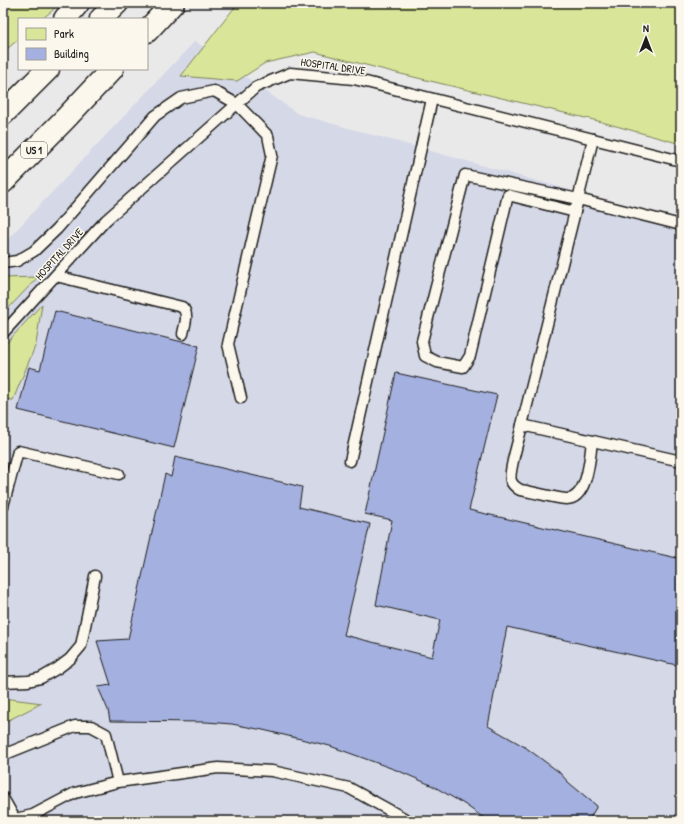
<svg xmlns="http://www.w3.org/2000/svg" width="684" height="824" font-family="'Patrick Hand',sans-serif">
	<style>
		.built { fill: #d5d8e7 }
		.green { fill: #d9e699; stroke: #7a815a }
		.building { fill: #a4b1e0; stroke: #1c1c1c }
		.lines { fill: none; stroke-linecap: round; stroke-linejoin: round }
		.lane-casing { stroke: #1c1c1c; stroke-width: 13 }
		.highway-casing { stroke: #1c1c1c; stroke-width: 25 }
		.lane { stroke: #fbf7ec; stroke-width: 10 }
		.highway { stroke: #fbf7ec; stroke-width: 22 }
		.labels { text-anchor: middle; stroke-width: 3; stroke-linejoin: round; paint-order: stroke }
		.shield { fill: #fbf7ec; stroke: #5f5e5a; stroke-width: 1 }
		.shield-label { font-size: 10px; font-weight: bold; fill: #1c1c1c }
		.street-label { font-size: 11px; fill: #1c1c1c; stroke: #fbf7ec }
	</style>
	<rect width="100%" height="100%" fill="#eae9ea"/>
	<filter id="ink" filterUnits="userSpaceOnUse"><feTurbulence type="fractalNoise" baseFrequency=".025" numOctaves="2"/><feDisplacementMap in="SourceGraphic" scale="8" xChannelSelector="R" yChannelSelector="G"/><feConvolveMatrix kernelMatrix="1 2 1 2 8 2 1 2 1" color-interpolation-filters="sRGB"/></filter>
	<g filter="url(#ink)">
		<path class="built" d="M 195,41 L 298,114 L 681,221 L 681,821 L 3,821 L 3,244 Z"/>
		<g class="green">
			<path d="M 3,3 L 58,3 L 53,10 L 42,19 L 19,19 L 19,39 L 3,52 Z"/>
			<path d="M 238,3 L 681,3 L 681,144 L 598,121 L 401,74 L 315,52 L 265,63 L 237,81 L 181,76 Z"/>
			<path d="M 38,277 L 3,314 L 3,278 Z"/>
			<path d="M 42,304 L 36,344 L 13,400 L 3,399 L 3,347 Z"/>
			<path d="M 3,698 L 42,703 L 3,723 Z"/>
		</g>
		<g class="building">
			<path d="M 55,311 L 199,346 L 174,448 L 18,410 L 29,367 L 40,370 Z"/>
			<path d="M 396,373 L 497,395 L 469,510 L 681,559 L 681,666 L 507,627 L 488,726 L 525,747 L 559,772 L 568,782 L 597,806 L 588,821 L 488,821 L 464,804 L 433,786 L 399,771 L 330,746 L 263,730 L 232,724 L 206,722 L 110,721 L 108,710 L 98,687 L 111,685 L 97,641 L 128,639 L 165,474 L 171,477 L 175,457 L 302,487 L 299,507 L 370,524 L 344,635 L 432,657 L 440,620 L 376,605 L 392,520 L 365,514 Z"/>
		</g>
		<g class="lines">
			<defs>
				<g id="lane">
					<path d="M 593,139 L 522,425 L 681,461"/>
					<path d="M 575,212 L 508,195 L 470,356 L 463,367 L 437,362 L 425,356 L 422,341 L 465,175 L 578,199 L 681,225"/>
					<path d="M 3,263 L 17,261 L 34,251 L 57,229 L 155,116 L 181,98 L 214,91 L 237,104 L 268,136 L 272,155 L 228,344 L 241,398"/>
					<path d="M 56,276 L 182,307 C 190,314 184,326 183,334"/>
					<path d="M 3,333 L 106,220 L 256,87 L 290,73 L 354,79 L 681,161"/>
					<path d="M 522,425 C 520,436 508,472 511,481 C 513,486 516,487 520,490 C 534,492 553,498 566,499 C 588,500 590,456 592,441"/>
					<path d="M 350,461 L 432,99"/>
					<path d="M 3,506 L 18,451 L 119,474"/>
					<path d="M 3,682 L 28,681 L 41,678 L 58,668 L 70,659 L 81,646 L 95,576"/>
					<path d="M 3,755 L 75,726 L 91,726 L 106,734 L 118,782"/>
					<path d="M 3,798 L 16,821"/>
					<path d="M 15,819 L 33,815 L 75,793 L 118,782 L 218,768 L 272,771 L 349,788 L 409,821"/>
				</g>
				<g id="highway">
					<path d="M 65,19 L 78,3"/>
					<path d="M 101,19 L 117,3"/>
					<path d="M 147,31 L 173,3"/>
					<path d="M 3,114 L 48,69"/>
					<path d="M 3,182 L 65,119 L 112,69"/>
				</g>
			</defs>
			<use href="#lane" class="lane-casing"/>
			<use href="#highway" class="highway-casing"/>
			<use href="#lane" class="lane"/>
			<use href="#highway" class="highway"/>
		</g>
	</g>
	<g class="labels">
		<rect class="shield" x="21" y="142" width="26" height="16" rx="3"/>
		<g class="shield-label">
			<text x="34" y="154">US 1</text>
		</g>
		<g class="street-label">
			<text transform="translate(333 66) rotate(8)" y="4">HOSPITAL DRIVE</text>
			<text transform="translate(59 254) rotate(-48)" y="4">HOSPITAL DRIVE</text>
		</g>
	</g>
	<rect width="684" height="824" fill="none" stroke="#fbf7ec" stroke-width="16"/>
	<rect x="8" y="8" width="668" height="808" fill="none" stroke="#1c1c1c" stroke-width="1.5" filter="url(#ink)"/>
	<rect x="18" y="18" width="130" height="52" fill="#fbf7ec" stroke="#a29f99"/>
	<rect x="26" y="28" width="20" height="12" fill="#d9e699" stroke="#a29f99"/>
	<text x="54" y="38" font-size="12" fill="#1c1c1c">Park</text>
	<rect x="26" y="48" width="20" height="12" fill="#a4b1e0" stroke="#a29f99"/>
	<text x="54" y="58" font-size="12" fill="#1c1c1c">Building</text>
	<g transform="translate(646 38)" stroke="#fbf7ec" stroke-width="3" paint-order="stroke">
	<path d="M0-3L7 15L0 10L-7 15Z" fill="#1c1c1c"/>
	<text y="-6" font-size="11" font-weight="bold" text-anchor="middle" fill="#1c1c1c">N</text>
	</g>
</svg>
